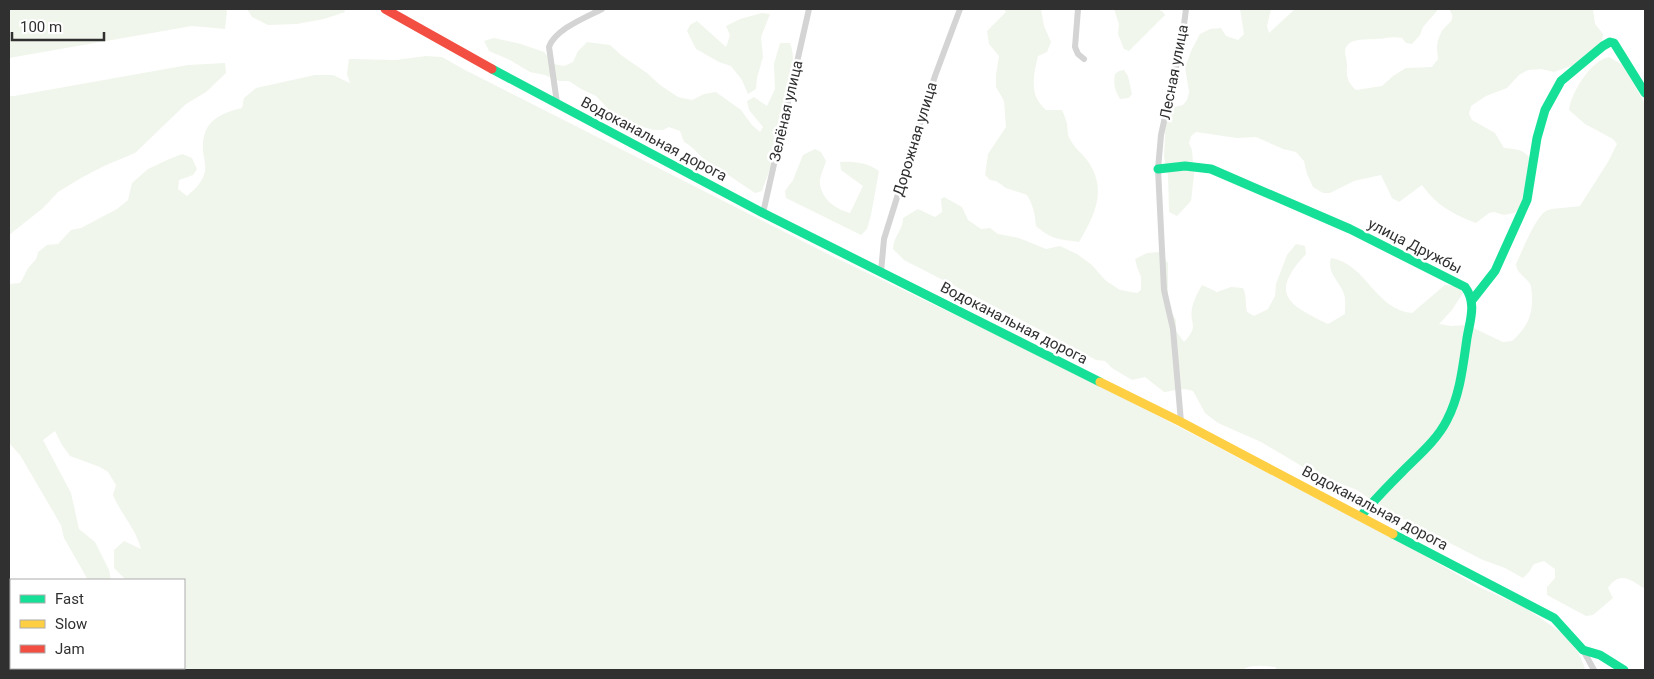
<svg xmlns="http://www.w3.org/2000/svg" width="1654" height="679" font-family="Roboto,sans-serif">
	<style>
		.green { fill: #f0f6ec }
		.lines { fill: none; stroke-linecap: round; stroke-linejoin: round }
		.street { stroke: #d4d4d4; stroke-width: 6 }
		.fast { stroke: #16e098; stroke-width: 9 }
		.slow { stroke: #ffcf43; stroke-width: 9 }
		.jam { stroke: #f24e42; stroke-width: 9 }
		.labels { text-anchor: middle; stroke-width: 5; stroke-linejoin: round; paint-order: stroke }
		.street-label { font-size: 15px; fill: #303030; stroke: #fff }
	</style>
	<rect width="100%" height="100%" fill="#fff"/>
	<g class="green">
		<path d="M 9,9 L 224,9 L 227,11 L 225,29 L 192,26 L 9,58 Z"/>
		<path d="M 247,9 L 344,9 L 345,12 L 324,19 L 297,24 L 268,25 L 252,17 Z"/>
		<path d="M 1004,9 L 1041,9 L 1044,26 L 1051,42 L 1047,52 L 1038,56 C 1033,76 1029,96 1046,110 L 1062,110 C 1064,114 1066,119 1067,124 C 1068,130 1067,134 1070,139 C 1074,148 1082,153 1087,160 C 1108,189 1095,215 1079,242 C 1059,239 1052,240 1036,226 C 1035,214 1033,205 1027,195 L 1006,188 L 996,181 L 990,180 L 985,175 L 988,154 L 1006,127 L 1004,101 L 996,87 L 996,75 L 999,56 L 989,44 L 987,31 L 1006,12 Z"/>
		<path d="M 1114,9 L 1155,9 L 1162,11 L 1165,15 L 1129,51 L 1124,49 L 1118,34 L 1119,24 Z"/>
		<path d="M 1240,9 L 1271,9 L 1267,26 L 1269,33 L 1295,9 L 1436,9 L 1437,11 L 1423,27 L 1420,35 L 1412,44 L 1406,43 L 1402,38 C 1391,36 1386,39 1376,39 C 1366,40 1347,37 1345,51 C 1345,55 1347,61 1347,66 C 1346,77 1348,83 1356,90 L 1382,86 L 1393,76 L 1406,68 L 1432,67 L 1438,59 C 1437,50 1436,43 1440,35 C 1444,23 1459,23 1449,9 L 1593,9 L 1595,24 L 1603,34 L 1602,42 L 1577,64 L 1554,72 L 1541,69 L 1528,70 L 1519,75 L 1507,88 L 1486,96 L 1471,106 L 1469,114 L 1472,120 L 1495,133 L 1504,148 C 1515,149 1524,149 1530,159 L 1523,207 L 1514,213 L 1504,215 L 1494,212 L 1489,213 L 1476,223 C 1453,214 1437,206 1422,185 L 1399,202 L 1392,198 L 1381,175 L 1354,181 L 1330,193 L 1323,193 L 1313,187 L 1307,174 L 1304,161 L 1296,152 L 1283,149 L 1256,137 L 1237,138 L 1196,132 L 1191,136 L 1189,143 L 1192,150 L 1194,175 L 1191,201 L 1177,216 L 1169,212 L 1168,176 L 1164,157 L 1166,114 L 1174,107 L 1183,105 L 1187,100 L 1189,92 L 1185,67 L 1192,49 L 1200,34 L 1210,29 L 1221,28 L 1226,36 L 1238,40 L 1244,34 Z"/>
		<path d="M 762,13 L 770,14 L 761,37 L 763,57 L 757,78 L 756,89 L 748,94 L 742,80 L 731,66 L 719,62 L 696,49 L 687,31 L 690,25 L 697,21 L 726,47 L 730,35 L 726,26 L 740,19 Z"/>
		<path d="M 494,38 L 521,44 L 544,52 L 554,64 L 564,66 L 573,62 L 578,51 L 587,42 L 610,45 L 621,55 L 647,73 L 660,85 L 678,97 L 692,100 L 704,94 L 716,92 L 741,110 L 752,125 L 760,132 L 763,127 L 749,110 L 747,101 L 754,97 L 767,106 L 775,89 L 774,64 L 780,43 L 790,43 C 800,69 784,104 776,130 C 774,137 775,146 774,153 C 772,166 766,179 762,191 L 755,193 L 703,158 C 696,152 692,146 684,142 L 680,131 L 669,127 L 663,130 L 654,130 L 635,125 L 616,117 L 596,96 L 581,89 L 569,81 L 559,81 L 545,75 L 530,72 L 510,60 L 489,51 L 484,41 Z"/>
		<path d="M 426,56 L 442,57 L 465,70 L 832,256 L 1060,365 L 1406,545 L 1481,588 L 1524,607 L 1562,633 L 1578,652 L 1585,668 L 1583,670 L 1277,670 L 1275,667 C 1265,666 1251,664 1242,670 L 165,670 L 165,668 L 184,668 L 184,580 L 129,580 L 125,579 L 114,568 L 114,550 L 124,541 L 141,549 C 136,529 121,514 113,495 L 116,485 L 108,472 L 100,467 L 70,456 L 62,445 L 55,431 L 43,440 L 71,493 L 79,529 L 95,542 L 109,570 L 111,580 L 88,580 L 64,538 L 61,525 L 20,455 L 9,443 L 9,284 L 20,283 C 24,278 25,272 29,267 C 34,261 37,260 38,252 L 47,245 L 58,244 L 71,230 L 81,228 L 117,209 L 128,200 L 132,183 L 148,169 L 167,160 L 182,154 L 192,158 L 197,169 L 193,175 L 179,180 L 178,189 L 187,196 C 195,189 203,182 205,171 C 206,166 204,158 203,152 C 201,123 217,114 242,108 L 244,98 L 256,88 L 315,75 L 333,75 L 350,83 L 347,74 L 349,59 L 396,60 Z"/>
		<path d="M 1609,57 L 1623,65 L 1645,104 L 1645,589 C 1631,580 1620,570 1608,588 L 1613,598 L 1593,615 L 1586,616 L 1547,595 L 1547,587 L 1555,578 L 1555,569 L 1544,561 L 1534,564 L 1529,572 L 1523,578 L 1505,568 L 1483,560 L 1387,511 L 1357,490 L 1315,474 L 1261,442 L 1218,423 L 1205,413 L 1193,391 C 1181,387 1176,391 1164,392 L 1145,377 L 1132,380 L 1112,368 L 1105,361 L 1096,360 L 1060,340 L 904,260 L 893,249 C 893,237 903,230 903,218 L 918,209 L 935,217 L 942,212 L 941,199 L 944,197 L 962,207 L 968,220 L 981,229 L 990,228 L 998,234 L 1019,238 L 1046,249 L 1060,246 L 1077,254 L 1092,265 L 1105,280 L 1120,290 L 1137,293 L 1141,290 L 1141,277 L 1137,267 L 1135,259 L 1147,253 L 1159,252 L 1168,263 L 1168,306 L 1176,320 L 1176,331 L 1184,342 C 1200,325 1189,325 1192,308 C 1194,299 1198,292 1202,285 L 1217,292 L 1231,287 L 1243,288 C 1247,297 1245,303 1247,312 L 1254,316 L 1268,309 L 1275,296 L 1276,284 L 1287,255 L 1296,244 L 1305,246 L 1306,254 C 1268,295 1289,305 1328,324 L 1345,314 C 1345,308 1346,301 1344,294 C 1340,282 1326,272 1331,258 C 1367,264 1375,310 1412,313 L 1445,285 L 1458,286 L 1463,293 L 1452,310 L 1439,324 L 1451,326 L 1467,325 L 1503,342 L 1512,341 C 1527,328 1533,315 1532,295 C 1531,292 1532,287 1530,284 C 1525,276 1517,274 1516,264 C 1522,252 1536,214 1548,210 C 1559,207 1570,208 1580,206 L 1608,162 L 1617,144 L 1613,139 L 1585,124 L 1569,110 C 1571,93 1591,60 1609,57 Z"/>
		<path d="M 225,63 L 226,73 L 206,92 L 186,104 L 135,153 L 104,166 L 81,178 L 58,192 L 43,208 L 9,235 L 9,96 L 14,96 L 188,65 Z"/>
		<path d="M 1124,70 L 1128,76 L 1132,94 L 1129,98 L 1120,99 C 1115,91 1113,84 1115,74 L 1119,71 Z"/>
		<path d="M 815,149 L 821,152 L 826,161 C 824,168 819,178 820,184 C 822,200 836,209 850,213 L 863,186 L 841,170 L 840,162 C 853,161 869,163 879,171 L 871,215 L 867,229 L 861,235 L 786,198 L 785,191 L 793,180 L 803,155 Z"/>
	</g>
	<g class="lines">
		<g class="street">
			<path d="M 1078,9 L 1075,47 L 1078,54 L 1084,59"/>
			<path d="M 557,103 L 549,47 C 555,29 587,17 602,9"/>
			<path d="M 763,213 L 809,9"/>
			<path d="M 881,272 L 884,239 L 935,76 L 960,9"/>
			<path d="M 1181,422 L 1173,329 L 1164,290 L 1158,169 L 1161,135 L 1182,40 L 1186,9"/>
			<path d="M 9,649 L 11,652"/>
			<path d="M 1583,650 L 1594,670"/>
			<path d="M 9,660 L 11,663"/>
			<path d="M 15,668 L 17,670"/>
			<path d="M 24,668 L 26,670"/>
		</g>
		<g class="fast">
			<path d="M 492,69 L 763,213 L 1100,382"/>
			<path d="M 1158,169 L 1185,166 L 1211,169 L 1350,229 L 1465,287 C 1477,303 1470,320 1467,338 C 1463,366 1460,395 1447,420 C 1437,440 1419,455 1403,471 C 1388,486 1374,500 1361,516"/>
			<path d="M 1473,299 L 1495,271 L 1527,200 L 1537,138 L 1545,110 L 1561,81 L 1603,46 L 1610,42 L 1614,43 L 1645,93"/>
			<path d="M 1393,534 L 1554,618 L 1583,650 L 1600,655 L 1624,670"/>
		</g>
		<path class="slow" d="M 1100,382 L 1181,422 L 1393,534"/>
		<path class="jam" d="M 385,9 L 492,69"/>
	</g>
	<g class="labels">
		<g class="street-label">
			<text transform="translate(1174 72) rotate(-79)" y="5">Лесная улица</text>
			<text transform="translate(786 111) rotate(-77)" y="5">Зелёная улица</text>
			<text transform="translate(654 139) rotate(28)" y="5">Водоканальная дорога</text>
			<text transform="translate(915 139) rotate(-73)" y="5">Дорожная улица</text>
			<text transform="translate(1415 246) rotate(27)" y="5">улица Дружбы</text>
			<text transform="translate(1014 323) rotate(27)" y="5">Водоканальная дорога</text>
			<text transform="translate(1375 508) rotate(28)" y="5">Водоканальная дорога</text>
		</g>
	</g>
	<rect width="1654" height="679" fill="none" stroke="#303030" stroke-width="20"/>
	<rect x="10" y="579" width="175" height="90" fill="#ffffff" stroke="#acacac"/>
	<rect x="20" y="595" width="25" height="8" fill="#16e098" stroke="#acacac"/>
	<text x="55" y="604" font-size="15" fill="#303030">Fast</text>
	<rect x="20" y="620" width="25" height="8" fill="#ffcf43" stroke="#acacac"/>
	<text x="55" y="629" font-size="15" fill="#303030">Slow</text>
	<rect x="20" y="645" width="25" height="8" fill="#f24e42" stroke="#acacac"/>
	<text x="55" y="654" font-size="15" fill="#303030">Jam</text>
	<path d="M12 32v8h92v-8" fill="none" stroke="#303030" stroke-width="2.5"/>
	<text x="20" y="32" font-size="15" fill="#303030" stroke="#ffffff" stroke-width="4" paint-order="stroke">100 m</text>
</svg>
